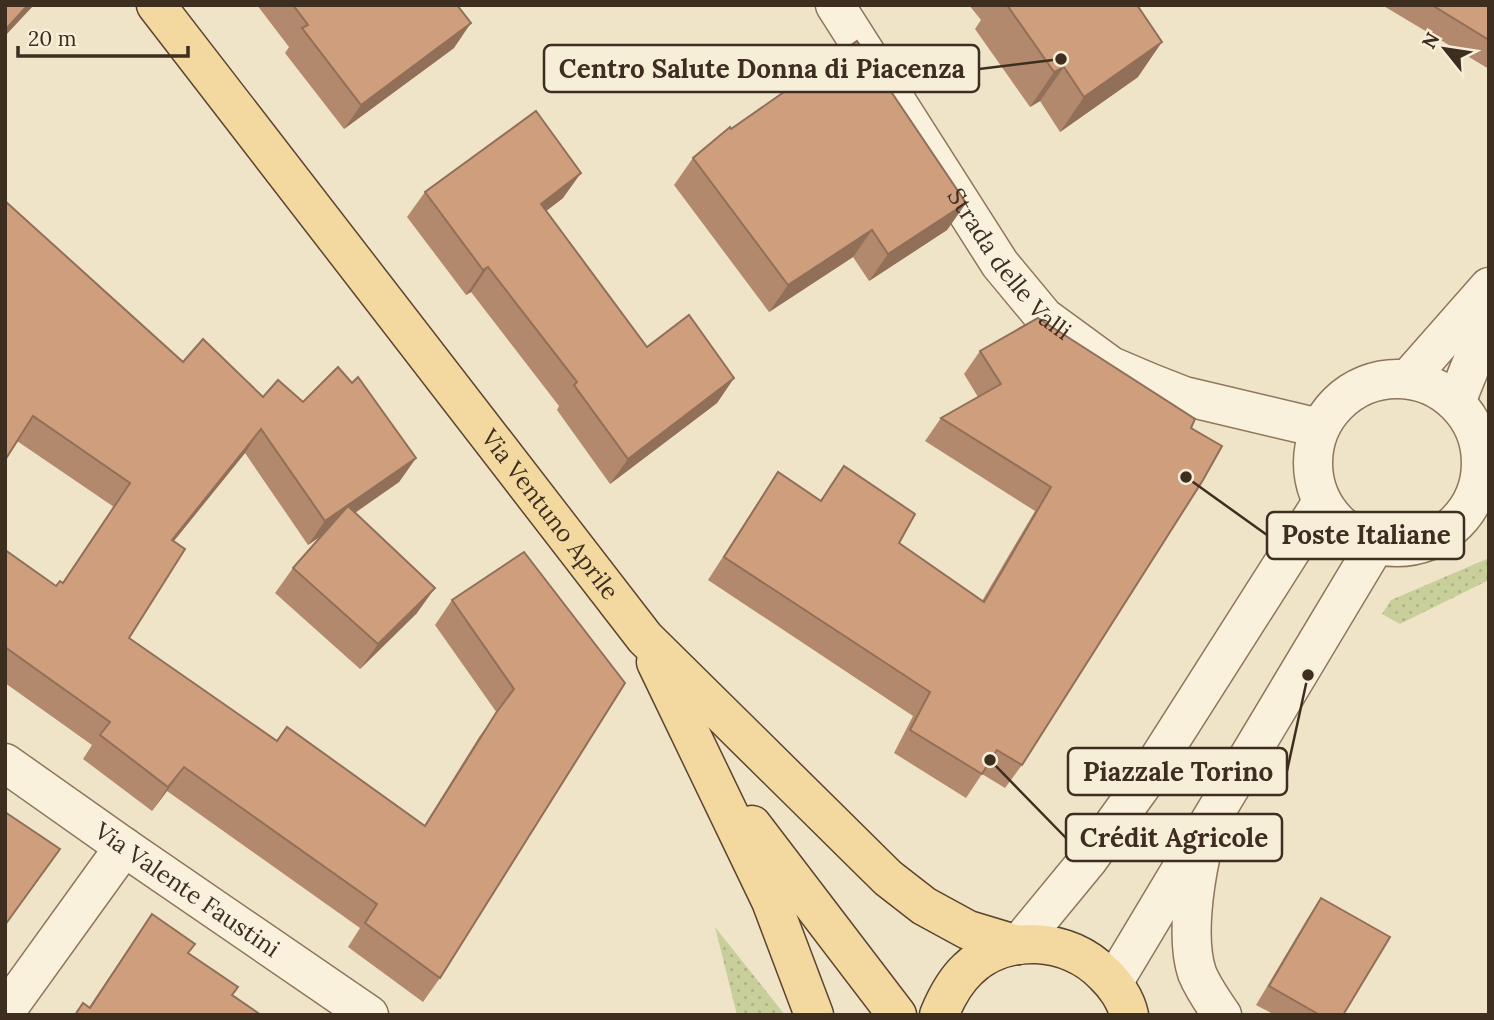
<svg xmlns="http://www.w3.org/2000/svg" width="1494" height="1020" font-family="Lora,serif">
	<style>
		.grass { fill: url(#grass-dots) }
		.lines { fill: none; stroke-linecap: round; stroke-linejoin: round }
		.minor-casing { stroke: #8d765c; stroke-width: 41 }
		.tertiary-casing { stroke: #8d765c; stroke-width: 41 }
		.primary-casing { stroke: #5b4430; stroke-width: 41 }
		.minor { stroke: #faf1dc; stroke-width: 38 }
		.tertiary { stroke: #faf1dc; stroke-width: 38 }
		.primary { stroke: #f3d9a0; stroke-width: 38 }
		.wall { fill: #b2896c }
		.shaded-wall { fill: #916f58 }
		.building { fill: #cf9f7d; stroke: #916f58; stroke-width: 2 }
		.labels { text-anchor: middle; stroke-width: 7; stroke-linejoin: round; paint-order: stroke }
		.street-label { font-size: 24px; fill: #3d2e20; stroke: #f7eed8 }
		.leader { fill: none; stroke: #3d2e20; stroke-width: 2.5 }
		.callout-dot { fill: #3d2e20; stroke: #f7eed8; stroke-width: 2.5 }
		.callout { fill: #f7eed8; stroke: #3d2e20; stroke-width: 2.5 }
		.callout-label { font-size: 26px; text-anchor: middle; font-weight: bold; fill: #3d2e20 }
	</style>
	<defs>
		<pattern id="grass-dots" width="8" height="8" patternUnits="userSpaceOnUse" patternTransform="scale(1.75)"><rect width="8" height="8" fill="#c9cf9b"/><path d="M2 2h.1M6 6h.1" fill="none" stroke="#aeb285" stroke-width="1.8" stroke-linecap="round"/></pattern>
	</defs>
	<rect width="100%" height="100%" fill="#f0e4c8"/>
	<g class="grass">
		<path d="M 1489,558 L 1489,580 L 1400,624 L 1382,614 L 1391,600 Z"/>
		<path d="M 715,927 L 785,1015 L 737,1015 Z"/>
	</g>
	<g class="lines">
		<defs>
			<g id="minor">
				<path id="s1" d="M 835,5 L 1000,264 L 1044,317 L 1111,366 L 1151,383 L 1184,396 L 1319,428"/>
				<path d="M 1408,379 L 1489,287"/>
				<path d="M 1456,402 L 1489,320"/>
				<path id="s2" d="M 5,763 L 124,847 L 369,1015"/>
				<path d="M 5,1012 L 124,847"/>
			</g>
			<g id="tertiary">
				<circle cx="1397" cy="463" r="84"/>
				<path d="M 1201,854 C 1194,886 1186,940 1197,973 C 1203,988 1213,1002 1222,1015"/>
				<path d="M 1018,945 L 1088,860 L 1142,785 L 1322,502"/>
				<path d="M 1113,983 L 1376,544"/>
			</g>
			<g id="primary">
				<path id="s3" d="M 156,5 L 645,638 L 888,878 L 924,906 L 968,930 L 1018,945"/>
				<path d="M 656,662 L 771,901 L 814,1015"/>
				<path d="M 752,825 L 897,1015"/>
				<path d="M 939,1015 C 946,998 954,982 968,969 C 1005,933 1069,937 1104,974 C 1115,984 1126,1000 1129,1015"/>
			</g>
		</defs>
		<use href="#minor" class="minor-casing"/>
		<use href="#tertiary" class="tertiary-casing"/>
		<use href="#primary" class="primary-casing"/>
		<use href="#minor" class="minor"/>
		<use href="#tertiary" class="tertiary"/>
		<use href="#primary" class="primary"/>
	</g>
	<g class="wall">
		<path d="M 257,5 L 457,5 L 454,48 L 344,129 L 285,53 L 289,47 Z"/>
		<path d="M 969,5 L 1137,5 L 1138,77 L 1060,132 L 1040,101 L 1030,107 L 975,29 L 981,20 Z"/>
		<path d="M 1382,5 L 1489,5 L 1489,69 Z"/>
		<path d="M 731,129 L 966,203 L 947,230 L 869,281 L 853,257 L 769,312 L 674,185 L 693,158 Z"/>
		<path d="M 425,192 L 563,198 L 546,211 L 647,347 L 734,378 L 717,403 L 610,484 L 557,410 L 559,406 L 471,292 L 466,295 L 407,217 Z"/>
		<path d="M 5,201 L 183,362 L 263,397 L 303,402 L 416,458 L 399,482 L 355,513 L 417,613 L 360,669 L 275,593 L 293,568 L 321,536 L 308,545 L 245,453 L 174,541 L 129,638 L 277,741 L 424,826 L 479,737 L 497,713 L 435,625 L 452,600 L 625,683 L 440,978 L 423,1002 L 348,947 L 360,928 L 167,791 L 152,811 L 83,759 L 92,745 L 5,683 L 5,550 L 56,586 L 63,582 L 114,507 L 17,441 Z"/>
		<path d="M 980,351 L 1195,419 L 1022,765 L 1005,788 L 982,774 L 966,798 L 894,753 L 913,716 L 708,580 L 762,496 L 778,472 L 820,501 L 844,466 L 899,543 L 982,601 L 1035,511 L 925,441 L 941,418 L 978,397 L 964,374 Z"/>
		<path d="M 1321,898 L 1343,1015 L 1275,1015 L 1256,1005 L 1309,916 Z"/>
		<path d="M 152,914 L 195,944 L 188,954 L 232,995 L 89,1007 Z"/>
	</g>
	<g class="shaded-wall">
		<path d="M 28,5 L 34,5 L 5,36 L 5,30 Z"/>
		<path d="M 471,23 L 454,48 L 344,129 L 361,105 Z"/>
		<path d="M 1162,42 L 1138,77 L 1060,132 L 1084,97 Z"/>
		<path d="M 1064,67 L 1040,101 L 1030,107 L 1054,72 Z"/>
		<path d="M 581,173 L 563,198 L 523,229 L 541,204 Z"/>
		<path d="M 966,203 L 947,230 L 869,281 L 888,254 Z"/>
		<path d="M 872,230 L 853,257 L 769,312 L 788,285 Z"/>
		<path d="M 488,267 L 471,292 L 466,295 L 483,270 Z"/>
		<path d="M 734,378 L 717,403 L 610,484 L 628,459 Z"/>
		<path d="M 261,429 L 245,453 L 155,564 L 172,540 Z"/>
		<path d="M 416,458 L 399,482 L 308,545 L 325,521 Z"/>
		<path d="M 435,588 L 417,613 L 360,669 L 378,644 Z"/>
		<path d="M 184,767 L 167,791 L 152,811 L 168,787 Z"/>
	</g>
	<g class="building">
		<path d="M 5,5 L 28,5 L 5,30 Z"/>
		<path d="M 293,5 L 457,5 L 471,23 L 361,105 L 302,28 L 308,25 Z"/>
		<path d="M 1007,5 L 1137,5 L 1162,42 L 1084,97 L 1064,67 L 1054,72 Z"/>
		<path d="M 1432,5 L 1489,5 L 1489,40 Z"/>
		<path d="M 857,41 L 966,203 L 888,254 L 872,230 L 788,285 L 693,158 L 730,127 L 731,129 Z"/>
		<path d="M 536,111 L 581,173 L 541,204 L 647,347 L 689,315 L 734,378 L 628,459 L 574,385 L 577,382 L 488,267 L 483,270 L 425,192 Z"/>
		<path d="M 5,201 L 183,362 L 203,339 L 263,397 L 278,380 L 303,402 L 338,367 L 352,383 L 358,377 L 416,458 L 325,521 L 261,429 L 172,540 L 185,549 L 129,638 L 277,741 L 287,727 L 425,826 L 496,713 L 514,689 L 452,600 L 524,552 L 625,683 L 440,978 L 365,923 L 377,904 L 184,767 L 168,787 L 100,735 L 110,722 L 5,647 L 5,550 L 56,586 L 60,581 L 63,583 L 130,483 L 33,416 L 5,460 Z"/>
		<path d="M 1038,318 L 1195,419 L 1191,428 L 1222,446 L 1203,480 L 1022,765 L 997,750 L 982,774 L 910,730 L 930,692 L 724,557 L 778,472 L 821,501 L 844,466 L 915,514 L 899,543 L 984,602 L 1051,487 L 941,418 L 1001,384 L 980,351 Z"/>
		<path d="M 348,506 L 435,588 L 378,644 L 293,568 Z"/>
		<path d="M 5,812 L 60,849 L 5,925 Z"/>
		<path d="M 1321,898 L 1390,937 L 1343,1015 L 1320,1015 L 1269,986 Z"/>
		<path d="M 152,914 L 195,944 L 188,953 L 238,987 L 232,995 L 261,1015 L 75,1015 L 83,1003 L 90,1008 Z"/>
	</g>
	<g class="labels">
		<g class="street-label">
			<text dy="8" stroke="none"><textPath href="#s1" startOffset="313">Strada delle Valli</textPath></text>
			<text dy="8" stroke="none"><textPath href="#s3" startOffset="644">Via Ventuno Aprile</textPath></text>
			<text dy="8" stroke="none"><textPath href="#s2" startOffset="222">Via Valente Faustini</textPath></text>
		</g>
	</g>
	<path class="leader" d="M1061 59L979 69M1186 477L1267 535M1308 675L1287 771M990 760L1066 838"/>
	<g class="callout-dot">
		<circle cx="1061" cy="59" r="7"/>
		<circle cx="1186" cy="477" r="7"/>
		<circle cx="1308" cy="675" r="7"/>
		<circle cx="990" cy="760" r="7"/>
	</g>
	<g class="callout">
		<rect x="544" y="45" width="435" height="47" rx="7"/>
		<rect x="1267" y="512" width="197" height="47" rx="7"/>
		<rect x="1068" y="748" width="219" height="47" rx="7"/>
		<rect x="1066" y="814" width="216" height="47" rx="7"/>
	</g>
	<g class="callout-label">
		<text x="762" y="78">Centro Salute Donna di Piacenza</text>
		<text x="1366" y="544">Poste Italiane</text>
		<text x="1178" y="781">Piazzale Torino</text>
		<text x="1174" y="847">Crédit Agricole</text>
	</g>
	<rect width="1494" height="1020" fill="none" stroke="#3d2e20" stroke-width="14"/>
	<g transform="translate(1445 49) rotate(300)" stroke="#f7eed8" stroke-width="5" paint-order="stroke">
	<path d="M0-5L12 26L0 18L-12 26Z" fill="#3d2e20"/>
	<text y="-10" font-size="19" font-weight="bold" text-anchor="middle" fill="#3d2e20">N</text>
	</g>
	<path d="M18 46v10h170v-10" fill="none" stroke="#3d2e20" stroke-width="3.5"/>
	<text x="28" y="46" font-size="21" fill="#3d2e20" stroke="#f7eed8" stroke-width="5" paint-order="stroke">20 m</text>
</svg>
